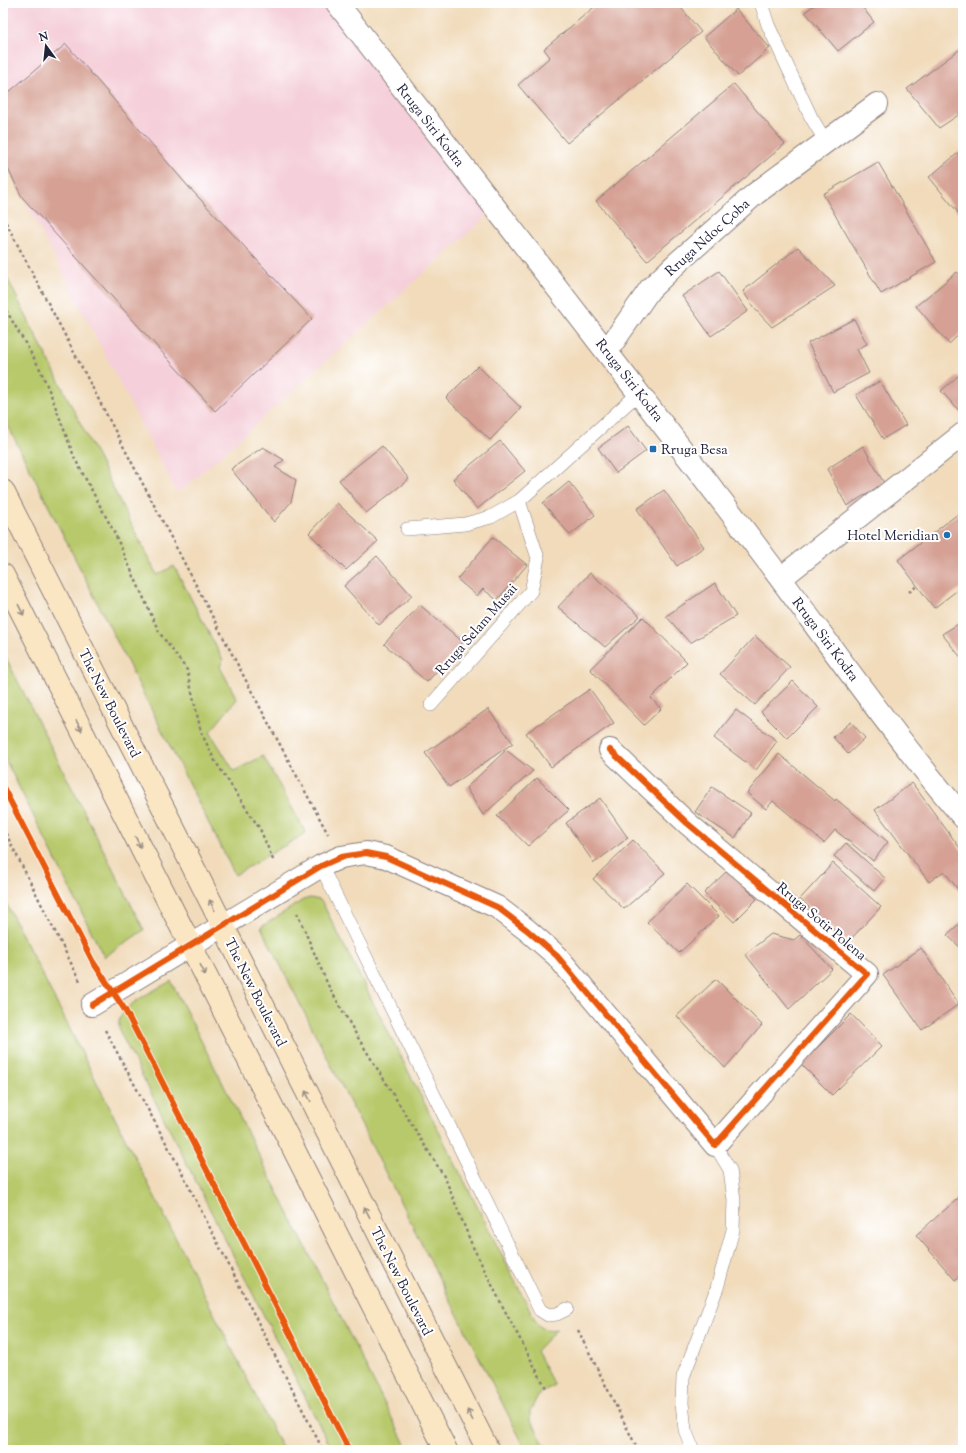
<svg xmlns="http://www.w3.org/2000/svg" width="966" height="1453" font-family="'Sorts Mill Goudy',serif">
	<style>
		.built { fill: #f5cfd9 }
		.green { fill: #b8c96c; stroke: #6d7654 }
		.building { fill: #d6a194 }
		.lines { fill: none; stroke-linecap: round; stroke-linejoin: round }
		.service-casing { stroke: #8a7e7b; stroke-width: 14 }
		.minor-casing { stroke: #8a7e7b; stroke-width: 24 }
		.tertiary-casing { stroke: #8a7e7b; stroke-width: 24 }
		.secondary-casing { stroke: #8a7e7b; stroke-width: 24 }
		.path { stroke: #8a7e7b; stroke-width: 2.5; stroke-dasharray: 3 3; stroke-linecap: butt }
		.service { stroke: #fff; stroke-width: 13 }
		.minor { stroke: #fff; stroke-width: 22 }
		.tertiary { stroke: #fff; stroke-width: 22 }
		.secondary { stroke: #fbe6c4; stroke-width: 22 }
		.cycleway-casing { stroke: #fff; stroke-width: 8 }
		.cycleway { stroke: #e8590c; stroke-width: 6 }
		.oneway { stroke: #998e86 }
		.poi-dot { fill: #1f6fb2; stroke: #fff; stroke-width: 1.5 }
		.labels { text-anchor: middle; stroke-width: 4; stroke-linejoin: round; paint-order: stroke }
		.street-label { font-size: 14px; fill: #22223b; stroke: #fff }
		.poi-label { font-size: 14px; fill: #22223b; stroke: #fff; text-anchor: start }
	</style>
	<rect width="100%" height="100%" fill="#fff"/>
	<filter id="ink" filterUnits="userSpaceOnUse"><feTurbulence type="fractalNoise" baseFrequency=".025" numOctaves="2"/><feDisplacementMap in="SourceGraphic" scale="8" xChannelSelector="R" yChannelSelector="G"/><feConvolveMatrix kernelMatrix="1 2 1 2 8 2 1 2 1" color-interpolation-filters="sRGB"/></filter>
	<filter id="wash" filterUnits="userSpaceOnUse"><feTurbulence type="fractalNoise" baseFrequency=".012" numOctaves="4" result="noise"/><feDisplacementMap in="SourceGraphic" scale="16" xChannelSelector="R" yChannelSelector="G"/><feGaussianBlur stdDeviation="0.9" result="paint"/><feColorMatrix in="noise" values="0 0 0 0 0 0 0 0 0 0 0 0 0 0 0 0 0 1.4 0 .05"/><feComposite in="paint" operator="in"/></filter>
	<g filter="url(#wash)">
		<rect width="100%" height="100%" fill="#f1dbbb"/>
		<path class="built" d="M 3,3 L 337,3 L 495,209 L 186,487 L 177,493 L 3,159 Z"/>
		<g class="green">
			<path d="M 3,270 L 157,575 L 174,566 L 223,660 L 220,667 L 237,699 L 210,732 L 234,771 L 263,756 L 306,833 L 235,875 L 3,416 Z"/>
			<path d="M 3,652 L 144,930 L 104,957 L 3,755 Z"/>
			<path d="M 3,897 L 283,1450 L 3,1450 Z"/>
			<path d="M 310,898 L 320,900 L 323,904 L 537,1324 C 543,1330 549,1330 557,1329 L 536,1351 L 554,1385 L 538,1395 L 530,1412 L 530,1418 L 547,1450 L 526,1450 L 261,927 L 303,900 Z"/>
			<path d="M 171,981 L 408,1450 L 332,1450 L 120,1032 C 119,1029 119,1025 119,1022 C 122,1004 156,990 171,981 Z"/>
		</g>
		<g id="blocks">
			<g class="building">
				<path d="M 599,3 L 677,3 L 701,32 L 567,143 L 518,85 L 550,57 L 544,49 Z"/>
				<path d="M 817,3 L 859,3 L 874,22 L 838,51 L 805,12 Z"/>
				<path d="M 736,9 L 770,48 L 738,76 L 704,37 Z"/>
				<path d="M 66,44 L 186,184 L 312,319 L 215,411 L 22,197 L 3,159 L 3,97 Z"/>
				<path d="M 963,47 L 963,112 L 939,128 L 907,89 Z"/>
				<path d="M 734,84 L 785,144 L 647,261 L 596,201 Z"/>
				<path d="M 963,149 L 963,214 L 961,216 L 929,177 Z"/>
				<path d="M 878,162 L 936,262 L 881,294 L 823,194 Z"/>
				<path d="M 798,247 L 835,286 L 772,327 L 754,308 L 743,291 Z"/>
				<path d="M 719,271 L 748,311 L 711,336 L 682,296 Z"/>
				<path d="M 957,272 L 963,278 L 963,331 L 949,344 L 916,306 Z"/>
				<path d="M 854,319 L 867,344 L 857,349 L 869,373 L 833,392 L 808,343 Z"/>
				<path d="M 478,366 L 521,408 L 490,440 L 446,398 Z"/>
				<path d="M 958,376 L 963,379 L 963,415 L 941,391 Z"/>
				<path d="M 880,381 L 906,425 L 883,439 L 856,395 Z"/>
				<path d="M 628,426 L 646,451 L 616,473 L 598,448 Z"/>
				<path d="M 500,441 L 525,471 L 477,509 L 453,479 Z"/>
				<path d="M 382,446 L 409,479 L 366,513 L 339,480 Z"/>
				<path d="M 863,446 L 884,483 L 847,506 L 827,469 Z"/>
				<path d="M 263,447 L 284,460 L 275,467 L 296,480 L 291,502 L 274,522 L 231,469 Z"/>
				<path d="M 569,482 L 595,515 L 570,535 L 543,503 Z"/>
				<path d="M 664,490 L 704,547 L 677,566 L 637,509 Z"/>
				<path d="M 337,503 L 378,541 L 346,570 L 309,533 Z"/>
				<path d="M 963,510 L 963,586 L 934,608 L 898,560 Z"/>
				<path d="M 493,537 L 527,565 L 497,600 L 483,589 L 477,596 L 457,579 Z"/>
				<path d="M 377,556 L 412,596 L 379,625 L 344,586 Z"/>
				<path d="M 590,573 L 640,616 L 605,647 L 558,607 Z"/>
				<path d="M 715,583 L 736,616 L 690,643 L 666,616 Z"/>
				<path d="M 420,605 L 463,642 L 427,682 L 384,644 Z"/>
				<path d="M 643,617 L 687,662 L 651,698 L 661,709 L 644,725 L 590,669 Z"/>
				<path d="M 963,621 L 963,660 L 942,634 Z"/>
				<path d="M 755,636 L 790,667 L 755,705 L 720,674 Z"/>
				<path d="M 793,681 L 818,707 L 787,738 L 761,712 Z"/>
				<path d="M 590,689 L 614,723 L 551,767 L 526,733 Z"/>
				<path d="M 488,709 L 513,743 L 449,787 L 425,753 Z"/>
				<path d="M 736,710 L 777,741 L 756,770 L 714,738 Z"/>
				<path d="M 851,722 L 865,738 L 848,754 L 833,737 Z"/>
				<path d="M 506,750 L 533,771 L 483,815 L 466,788 Z"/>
				<path d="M 779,754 L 835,801 L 836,799 L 888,842 L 873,861 L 835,830 L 824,843 L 773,801 L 766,809 L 747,793 Z"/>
				<path d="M 537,778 L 569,810 L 528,846 L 497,816 Z"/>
				<path d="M 912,783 L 963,852 L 963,896 L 944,871 L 929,882 L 875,810 Z"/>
				<path d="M 712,787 L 751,813 L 735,838 L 695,812 Z"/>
				<path d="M 600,798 L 628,838 L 594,863 L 566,823 Z"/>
				<path d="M 633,840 L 665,873 L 624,909 L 593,879 Z"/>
				<path d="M 846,843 L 885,878 L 874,891 L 834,856 Z"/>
				<path d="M 833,863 L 881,907 L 848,942 L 800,899 Z"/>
				<path d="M 728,870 L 757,899 L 734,922 L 704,893 Z"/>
				<path d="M 687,884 L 719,916 L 679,953 L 647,922 Z"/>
				<path d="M 963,920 L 963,950 L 947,935 Z"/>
				<path d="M 771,934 L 794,940 L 800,935 L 832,969 L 789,1009 L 745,954 Z"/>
				<path d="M 921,948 L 959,1004 L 922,1030 L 883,975 Z"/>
				<path d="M 716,979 L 762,1025 L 725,1068 L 677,1016 Z"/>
				<path d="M 851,1014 L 882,1046 L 832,1095 L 801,1064 Z"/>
				<path d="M 963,1194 L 963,1273 L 955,1280 L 916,1235 Z"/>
			</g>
		</g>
	</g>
	<g filter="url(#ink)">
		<use href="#blocks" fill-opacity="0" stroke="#8a7e7b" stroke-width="1"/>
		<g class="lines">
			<defs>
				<g id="service">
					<path d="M 761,3 L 768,25 L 811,117 L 826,142"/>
					<path d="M 407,529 L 465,524 L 491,517 L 519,501 L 640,392"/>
					<path d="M 431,705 L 531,591 L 538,558 L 519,501"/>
					<path d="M 321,866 L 540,1310 L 548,1315 L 557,1314 L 567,1309"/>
					<path d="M 693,1450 L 685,1430 L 682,1403 L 683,1377 L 717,1288 L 733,1230 L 734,1200 L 730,1170 L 715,1145"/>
				</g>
				<g id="minor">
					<path d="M 607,351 L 650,289 L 676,264 L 755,194 L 877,104"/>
					<path d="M 781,578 L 963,434"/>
					<path d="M 92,1005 L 321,866 L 341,857 L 366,853 L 386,857 L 497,907 L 527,930 L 557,956 L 715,1145 L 867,974 L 687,823 L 610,750"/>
				</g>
				<path id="tertiary" d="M 337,3 C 470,176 605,348 738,522 C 813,620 883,723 963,817"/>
				<g id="secondary">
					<path d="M 3,491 L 488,1450"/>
					<path d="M 3,575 L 446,1450"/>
				</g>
			</defs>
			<use href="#service" class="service-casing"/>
			<use href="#minor" class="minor-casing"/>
			<use href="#tertiary" class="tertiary-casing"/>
			<use href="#secondary" class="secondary-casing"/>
			<g class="path">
				<path d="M 3,217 L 263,713 L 328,834"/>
				<path d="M 3,305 L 39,367 L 51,395 L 75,459 L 114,532 L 159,632 L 187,670 L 201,732 L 215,761 L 260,829 L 274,862"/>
				<path d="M 909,592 L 917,586"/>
				<path d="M 3,828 L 80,981"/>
				<path d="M 297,913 L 328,985 L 357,1036 L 445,1178 L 472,1245 L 504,1309 L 547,1390"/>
				<path d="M 105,1030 L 178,1165 L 323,1450"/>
				<path d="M 578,1330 L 638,1450"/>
			</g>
			<use href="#service" class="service"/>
			<use href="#minor" class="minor"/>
			<use href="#tertiary" class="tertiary"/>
			<use href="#secondary" class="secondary"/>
			<defs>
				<g id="cycleway">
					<path d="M 3,787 L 93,962 L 125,1010 L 154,1066 L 349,1450"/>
					<path d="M 92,1005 L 321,866 L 341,857 L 366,853 L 386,857 L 497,907 L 527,930 L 557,956 L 715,1145 L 867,974 L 687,823 L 610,750"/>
				</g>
			</defs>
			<use href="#cycleway" class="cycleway-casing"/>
			<use href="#cycleway" class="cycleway"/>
		</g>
		<defs><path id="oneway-shaft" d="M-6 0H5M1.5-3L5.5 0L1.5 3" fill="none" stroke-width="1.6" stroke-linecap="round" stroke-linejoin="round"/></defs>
		<g class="oneway">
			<use href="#oneway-shaft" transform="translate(21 610) rotate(63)"/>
			<use href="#oneway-shaft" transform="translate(79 726) rotate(63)"/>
			<use href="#oneway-shaft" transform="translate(138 842) rotate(63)"/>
			<use href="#oneway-shaft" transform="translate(212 905) rotate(-117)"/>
			<use href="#oneway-shaft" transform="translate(203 970) rotate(63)"/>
			<use href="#oneway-shaft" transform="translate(308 1096) rotate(-117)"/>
			<use href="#oneway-shaft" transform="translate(367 1212) rotate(-117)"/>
			<use href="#oneway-shaft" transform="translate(470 1415) rotate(-117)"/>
		</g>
	</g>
	<g class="poi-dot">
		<rect x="649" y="445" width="8" height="8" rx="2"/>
		<circle cx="947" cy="535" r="4"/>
	</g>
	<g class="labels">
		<g class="street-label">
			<text transform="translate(431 125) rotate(52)" y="5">Rruga Siri Kodra</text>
			<text transform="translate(707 237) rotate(-42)" y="5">Rruga Ndoc Çoba</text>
			<text transform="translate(630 380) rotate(52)" y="5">Rruga Siri Kodra</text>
			<text transform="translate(476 629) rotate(-49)" y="5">Rruga Selam Musai</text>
			<text transform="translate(826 639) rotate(53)" y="5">Rruga Siri Kodra</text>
			<text transform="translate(110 703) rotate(63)" y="5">The New Boulevard</text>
			<text transform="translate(822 921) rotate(40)" y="5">Rruga Sotir Polena</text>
			<text transform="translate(256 992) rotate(63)" y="5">The New Boulevard</text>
			<text transform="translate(402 1281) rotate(63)" y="5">The New Boulevard</text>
		</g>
		<g class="poi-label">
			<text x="661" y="454">Rruga Besa</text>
			<text x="939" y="540" text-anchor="end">Hotel Meridian</text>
		</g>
	</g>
	<rect width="966" height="1453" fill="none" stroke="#fff" stroke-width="16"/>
	<g transform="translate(46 46) rotate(345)" stroke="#ffffff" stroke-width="3" paint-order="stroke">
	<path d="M0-3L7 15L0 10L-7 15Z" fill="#22223b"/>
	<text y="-6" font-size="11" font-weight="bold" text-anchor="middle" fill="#22223b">N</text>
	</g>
</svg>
